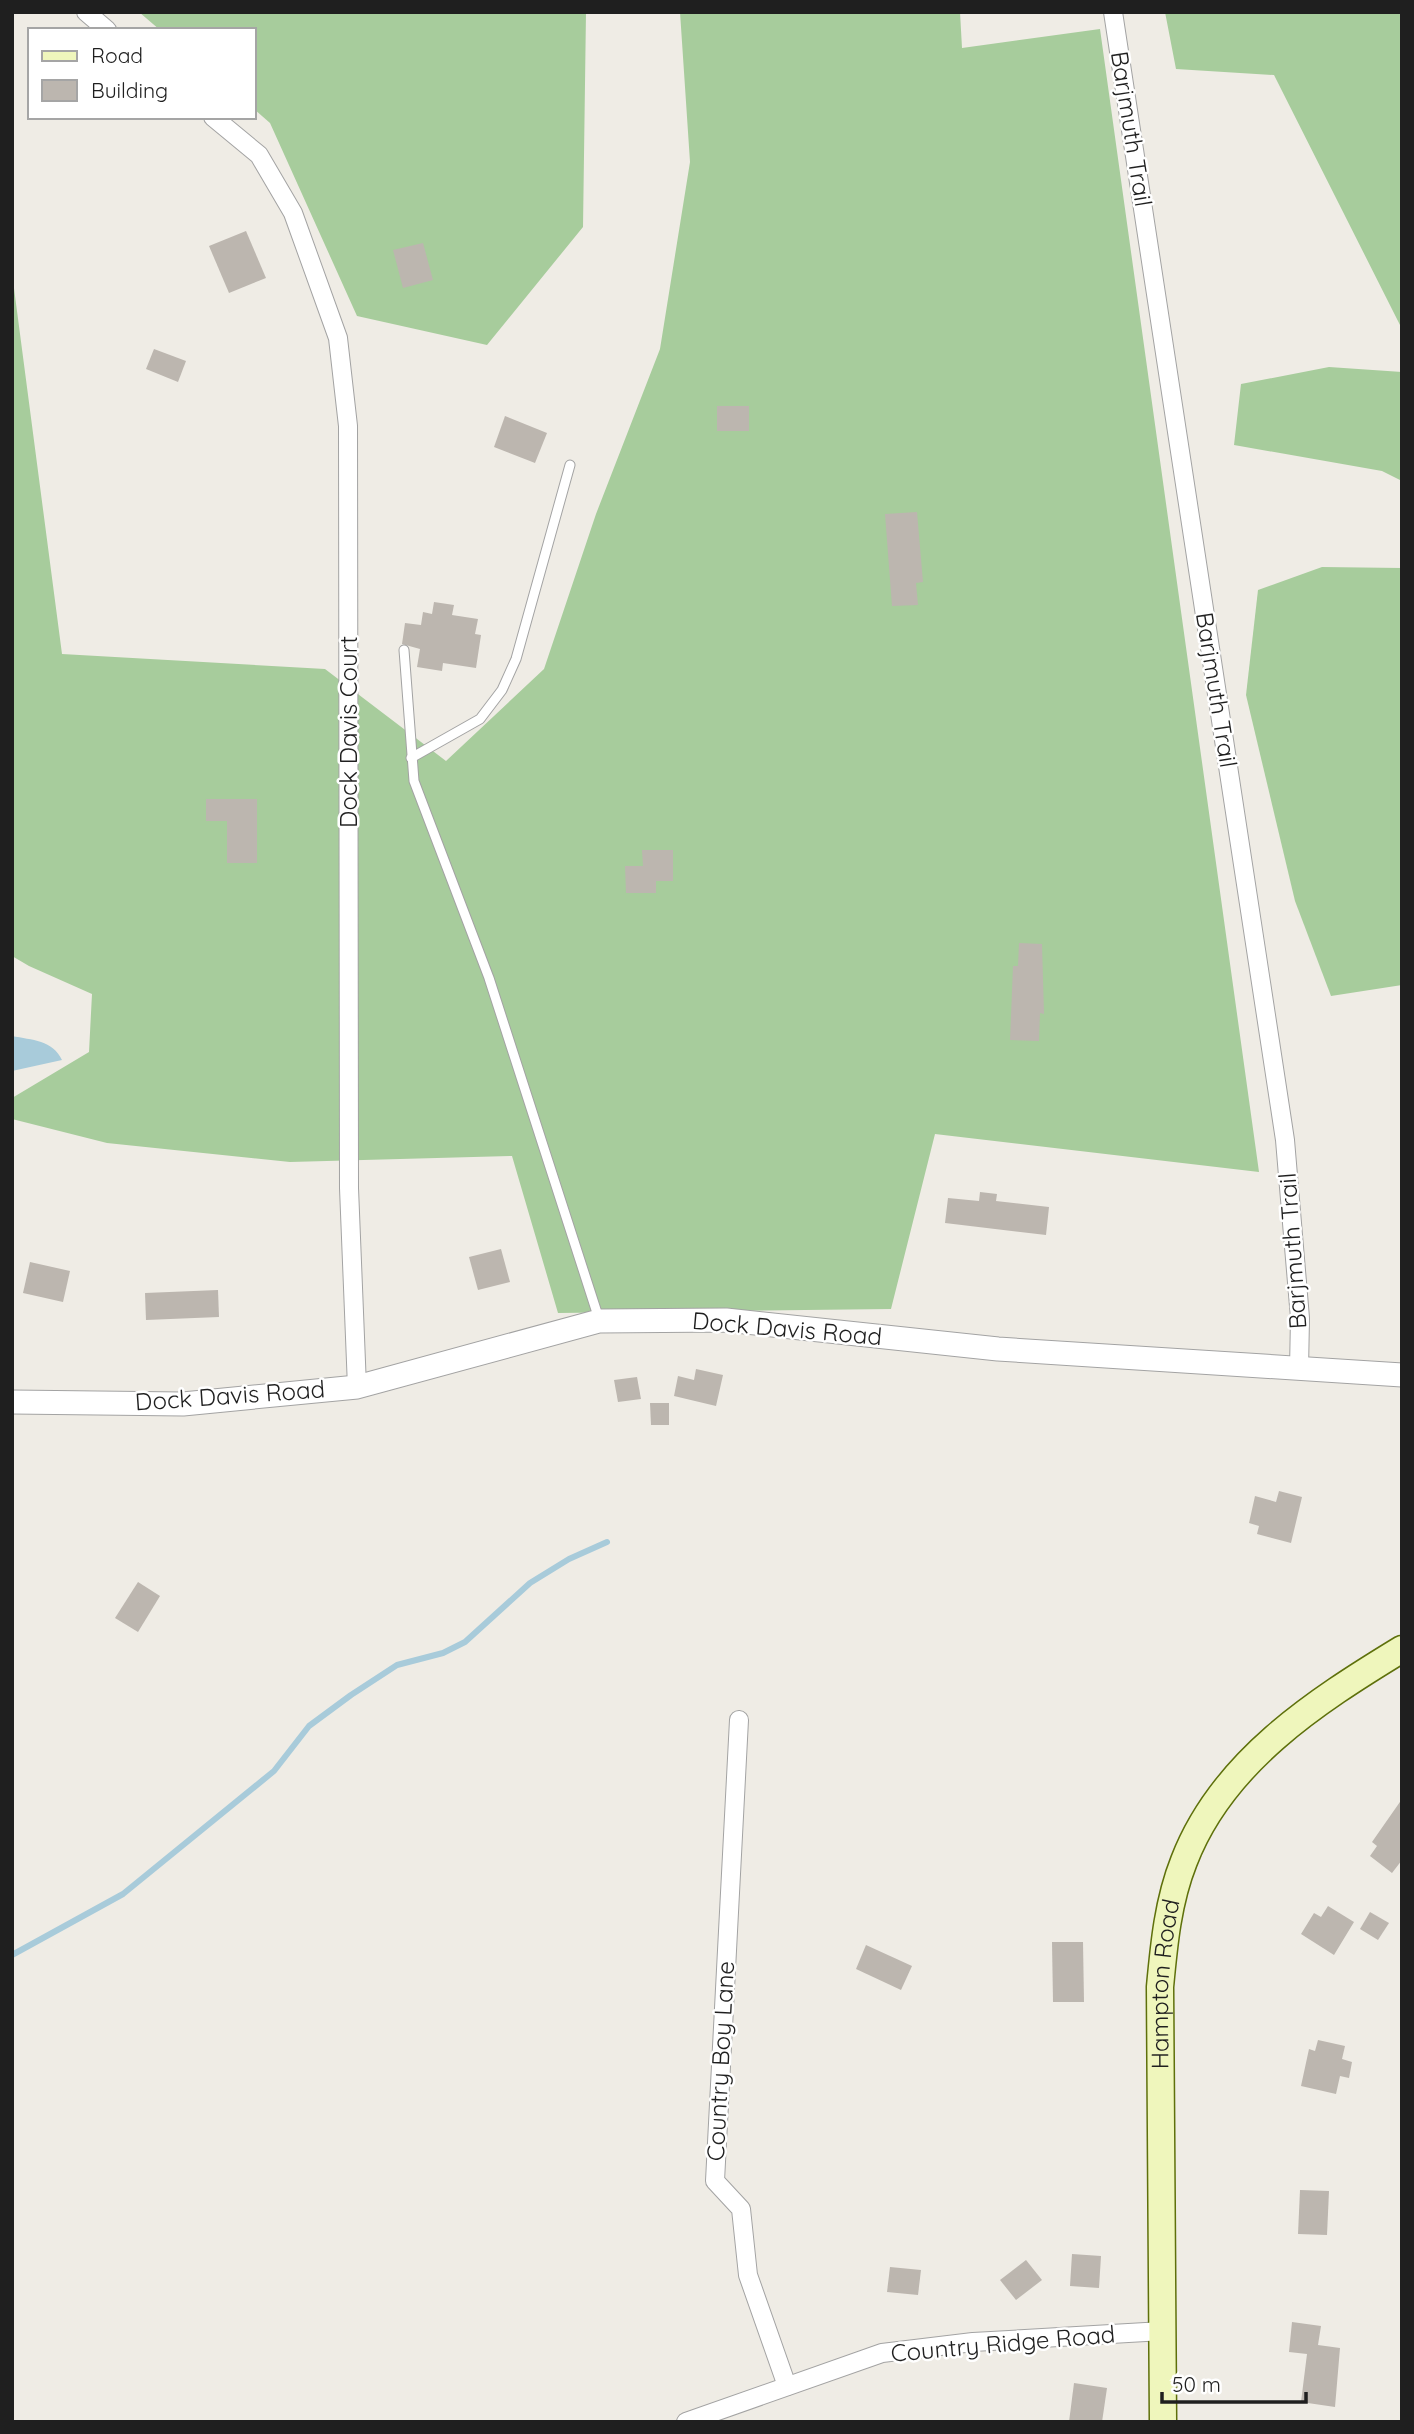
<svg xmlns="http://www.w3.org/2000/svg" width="1414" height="2434" font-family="Quicksand,sans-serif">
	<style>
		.forest { fill: #a7cc9c }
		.water { fill: #a8cbda }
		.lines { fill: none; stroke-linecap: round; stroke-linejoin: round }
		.stream { stroke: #a8cbda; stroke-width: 6 }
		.building { fill: #bcb6af }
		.service-casing { stroke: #a3a3a3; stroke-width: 11 }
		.minor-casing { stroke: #a3a3a3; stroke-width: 20 }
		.tertiary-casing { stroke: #a3a3a3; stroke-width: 25 }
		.secondary-casing { stroke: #5e700b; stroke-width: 29 }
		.service { stroke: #fff; stroke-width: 9 }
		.minor { stroke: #fff; stroke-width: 18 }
		.tertiary { stroke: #fff; stroke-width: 23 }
		.secondary { stroke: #eff6bc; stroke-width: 26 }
		.labels { text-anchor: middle; stroke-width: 5; stroke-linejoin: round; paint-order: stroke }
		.street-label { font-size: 24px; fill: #1f1f1f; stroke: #fff }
	</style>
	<rect width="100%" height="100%" fill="#efece5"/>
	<g class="forest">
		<path d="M 139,12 L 586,12 L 583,227 L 487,345 L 357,316 L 270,123 L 254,109 L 254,30 L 160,30 Z"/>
		<path d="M 680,12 L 960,12 L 962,48 L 1100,29 L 1259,1172 L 935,1134 L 891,1309 L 558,1313 L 512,1156 L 290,1162 L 107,1143 L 12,1119 L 12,1098 L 89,1052 L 92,994 L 29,966 L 12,956 L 12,273 L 62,654 L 325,669 L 446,761 L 544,669 L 596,514 L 660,349 L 690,162 Z"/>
		<path d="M 1165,12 L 1402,12 L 1402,329 L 1274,75 L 1176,69 Z"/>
		<path d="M 1329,367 L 1402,372 L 1402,481 L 1382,471 L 1234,445 L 1241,384 Z"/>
		<path d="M 1322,567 L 1402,568 L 1402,985 L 1331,996 L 1295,901 L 1246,695 L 1258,590 Z"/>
	</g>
	<path class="water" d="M 12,1036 C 32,1040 53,1040 62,1060 L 12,1071 Z"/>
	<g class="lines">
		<path class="stream" d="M 12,1955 L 123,1894 L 274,1771 L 309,1726 L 351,1695 L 397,1665 L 443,1653 L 465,1642 L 530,1583 L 569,1559 L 607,1542"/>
	</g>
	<g class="building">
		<path d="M 246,231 L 266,278 L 229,293 L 209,246 Z"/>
		<path d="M 423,243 L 433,280 L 403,288 L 393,250 Z"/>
		<path d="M 154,349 L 186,361 L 178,382 L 146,369 Z"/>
		<rect x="717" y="406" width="32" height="25"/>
		<path d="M 505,416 L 547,433 L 535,463 L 494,447 Z"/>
		<path d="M 917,512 L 923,582 L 916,583 L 918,605 L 892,606 L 885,514 Z"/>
		<path d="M 434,602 L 454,605 L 452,615 L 478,619 L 475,634 L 481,635 L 476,668 L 443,663 L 442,671 L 417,667 L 420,649 L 402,644 L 405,623 L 421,625 L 423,612 L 432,614 Z"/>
		<path d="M 206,799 L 257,799 L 257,863 L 227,863 L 227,821 L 206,821 Z"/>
		<path d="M 642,850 L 673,850 L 673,881 L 656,881 L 656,893 L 626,893 L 625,866 L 643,866 Z"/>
		<path d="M 1019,943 L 1042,944 L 1044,1014 L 1040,1013 L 1039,1041 L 1010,1040 L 1013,966 L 1018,966 Z"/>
		<path d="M 980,1192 L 997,1194 L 996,1201 L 1049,1207 L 1046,1235 L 945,1223 L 948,1198 L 979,1201 Z"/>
		<path d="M 501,1249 L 510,1282 L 478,1290 L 469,1257 Z"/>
		<path d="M 30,1262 L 70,1271 L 63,1302 L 23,1293 Z"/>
		<path d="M 218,1290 L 219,1317 L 146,1320 L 145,1293 Z"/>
		<path d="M 696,1369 L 723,1375 L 716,1406 L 674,1396 L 678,1376 L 694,1380 Z"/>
		<path d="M 637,1377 L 641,1399 L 618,1402 L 614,1380 Z"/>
		<path d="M 650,1403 L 669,1403 L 669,1425 L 651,1425 Z"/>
		<path d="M 1279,1491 L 1302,1497 L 1291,1543 L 1257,1534 L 1259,1526 L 1249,1523 L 1255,1496 L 1276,1502 Z"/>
		<path d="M 138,1582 L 160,1596 L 138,1632 L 115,1618 Z"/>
		<path d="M 1402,1799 L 1402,1860 L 1392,1873 L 1370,1856 L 1377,1846 L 1372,1842 Z"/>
		<path d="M 1328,1906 L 1354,1922 L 1334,1955 L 1301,1934 L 1314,1913 L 1321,1917 Z"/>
		<path d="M 1370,1912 L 1389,1923 L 1378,1940 L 1360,1929 Z"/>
		<path d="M 1052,1942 L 1083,1942 L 1084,2002 L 1053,2002 Z"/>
		<path d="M 866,1945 L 912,1966 L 901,1990 L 856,1969 Z"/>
		<path d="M 1318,2040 L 1345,2046 L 1342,2059 L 1352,2062 L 1349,2078 L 1340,2076 L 1336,2094 L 1301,2086 L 1309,2049 L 1315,2051 Z"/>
		<path d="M 1300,2190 L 1329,2191 L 1327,2235 L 1298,2234 Z"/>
		<path d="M 1072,2254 L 1101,2256 L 1099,2288 L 1070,2286 Z"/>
		<path d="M 1026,2260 L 1042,2280 L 1016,2300 L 1000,2280 Z"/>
		<path d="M 890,2267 L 921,2270 L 918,2295 L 887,2292 Z"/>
		<path d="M 1292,2322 L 1321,2326 L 1318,2345 L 1340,2348 L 1335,2407 L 1301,2402 L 1307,2354 L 1289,2352 Z"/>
		<path d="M 1074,2383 L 1107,2388 L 1102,2422 L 1069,2422 Z"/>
	</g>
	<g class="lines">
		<defs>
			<g id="service">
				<path d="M 404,650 L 414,781 L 489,978 L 599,1319"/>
				<path d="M 411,758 L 480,719 L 502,690 L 516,659 L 570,465"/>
			</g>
			<g id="minor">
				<path d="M 86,12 L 107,30"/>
				<path d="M 1113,12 L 1285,1140 L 1300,1318 L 1299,1369"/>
				<path d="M 213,117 L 259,155 L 293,213 L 338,338 L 348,426 L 349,1188 L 357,1387"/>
				<path d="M 739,1720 L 715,2181 L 741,2209 L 748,2275 L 787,2386"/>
				<path d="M 686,2422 L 882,2353 L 973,2342 L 1163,2331"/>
			</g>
			<path id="tertiary" d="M 12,1402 L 183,1404 L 357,1387 L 599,1321 L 726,1320 L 998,1349 L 1402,1375"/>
			<g id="secondary">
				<path id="s1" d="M 1163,2422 L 1160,1987 C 1164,1944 1168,1901 1184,1861 C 1222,1762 1315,1702 1402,1649"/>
			</g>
		</defs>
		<use href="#service" class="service-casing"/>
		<use href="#minor" class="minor-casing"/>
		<use href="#tertiary" class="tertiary-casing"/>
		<use href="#secondary" class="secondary-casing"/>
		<use href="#service" class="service"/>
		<use href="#minor" class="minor"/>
		<use href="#tertiary" class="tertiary"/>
		<use href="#secondary" class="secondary"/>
	</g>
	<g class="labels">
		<g class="street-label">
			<text transform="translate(1131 129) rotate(81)" y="8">Barjmuth Trail</text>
			<text transform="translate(1216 690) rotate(81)" y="8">Barjmuth Trail</text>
			<text transform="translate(349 732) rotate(-90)" y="8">Dock Davis Court</text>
			<text transform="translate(1293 1251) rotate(-94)" y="8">Barjmuth Trail</text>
			<text transform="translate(787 1329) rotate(5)" y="8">Dock Davis Road</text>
			<text transform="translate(230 1396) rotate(-4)" y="8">Dock Davis Road</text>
			<text dy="8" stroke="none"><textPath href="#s1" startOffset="438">Hampton Road</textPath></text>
			<text transform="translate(721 2061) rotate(-87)" y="8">Country Boy Lane</text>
			<text transform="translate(1003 2344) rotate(-5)" y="8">Country Ridge Road</text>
		</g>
	</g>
	<rect width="1414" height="2434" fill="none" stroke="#1f1f1f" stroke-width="28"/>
	<rect x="28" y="28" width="228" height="91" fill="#ffffff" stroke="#a5a5a5" stroke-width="2"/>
	<rect x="42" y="51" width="35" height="10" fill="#eff6bc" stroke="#a5a5a5" stroke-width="2"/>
	<text x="91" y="63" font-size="21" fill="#1f1f1f">Road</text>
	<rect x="42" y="80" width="35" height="21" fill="#bcb6af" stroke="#a5a5a5" stroke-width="2"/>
	<text x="91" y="98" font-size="21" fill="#1f1f1f">Building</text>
	<path d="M1162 2392v10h144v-10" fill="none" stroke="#1f1f1f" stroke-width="3.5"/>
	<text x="1172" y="2392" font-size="21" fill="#1f1f1f" stroke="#ffffff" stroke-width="5" paint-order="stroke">50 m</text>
</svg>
